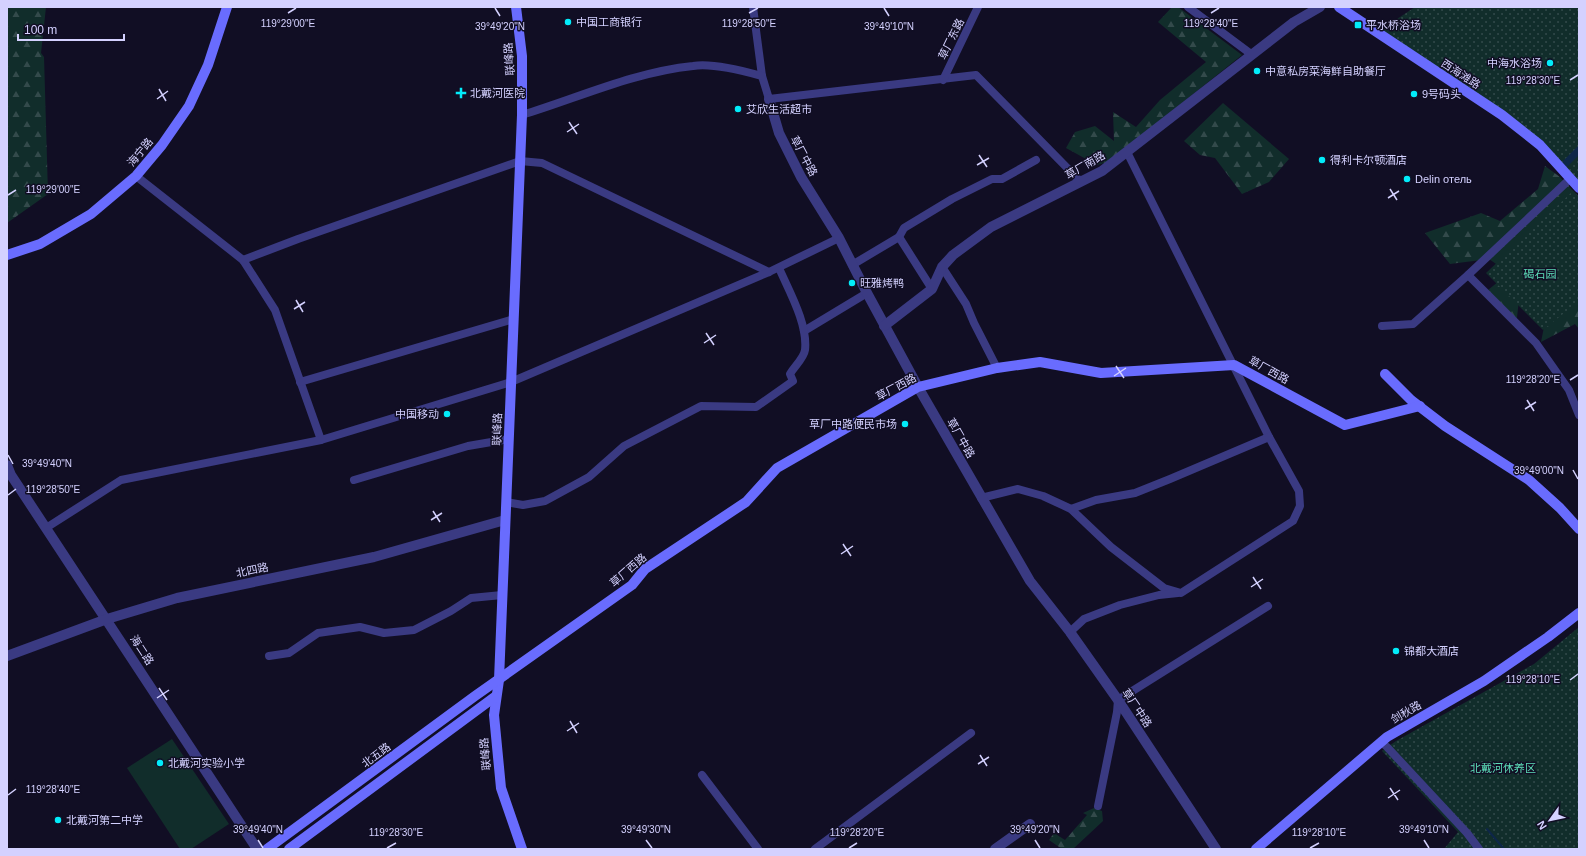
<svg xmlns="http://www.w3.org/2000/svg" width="1586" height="856" font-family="Helvetica,'Noto Sans SC',sans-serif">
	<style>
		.green { fill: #112d2b }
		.forest { fill: url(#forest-firs) }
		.park { fill: url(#park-dots) }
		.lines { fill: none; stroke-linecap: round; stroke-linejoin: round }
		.stream { stroke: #0d2649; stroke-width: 2 }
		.canal { stroke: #0d2649; stroke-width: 7 }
		.minor { stroke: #3a3a82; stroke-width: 8 }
		.tertiary { stroke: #3a3a82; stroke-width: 10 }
		.secondary { stroke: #696cfe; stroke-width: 10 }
		.ticks { fill: none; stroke: #d4d1ff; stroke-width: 1.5 }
		.poi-dot { fill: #02ecfa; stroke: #110e24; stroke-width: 1.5 }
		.labels { text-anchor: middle; stroke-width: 3; stroke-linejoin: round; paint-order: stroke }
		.poi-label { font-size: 11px; fill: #d4d1ff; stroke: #110e24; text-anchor: start }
		.street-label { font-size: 11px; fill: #d4d1ff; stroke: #110e24 }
		.park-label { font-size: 11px; fill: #5ddeb8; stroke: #110e24 }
		.ticks-label { font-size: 10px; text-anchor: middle; fill: #d4d1ff; stroke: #110e24; stroke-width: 3; stroke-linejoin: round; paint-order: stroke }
	</style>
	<defs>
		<pattern id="forest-firs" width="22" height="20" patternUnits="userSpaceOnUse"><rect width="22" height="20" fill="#112d2b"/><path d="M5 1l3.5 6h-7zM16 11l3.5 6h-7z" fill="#334a4b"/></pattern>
		<pattern id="park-dots" width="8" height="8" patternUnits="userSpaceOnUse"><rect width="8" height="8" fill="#112d2b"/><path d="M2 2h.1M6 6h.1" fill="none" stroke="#334a4b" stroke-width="1.8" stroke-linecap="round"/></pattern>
	</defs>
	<rect width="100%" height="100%" fill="#110e24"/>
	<path class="green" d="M 172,739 L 229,824 L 191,849 L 180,849 L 127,768 Z"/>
	<g class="forest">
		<path d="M 7,7 L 46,7 L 41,53 L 44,57 L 48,194 L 7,223 Z"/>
		<path d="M 1172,7 L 1178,7 L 1242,55 L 1108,162 L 1097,165 L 1066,148 L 1075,132 L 1095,126 L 1114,141 L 1113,112 L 1136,127 L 1160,100 L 1206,62 L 1158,22 Z"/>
		<path d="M 1223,103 L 1289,159 L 1269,182 L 1242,194 L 1215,158 L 1200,155 L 1184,141 Z"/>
		<path d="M 1545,166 L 1560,177 L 1579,197 L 1579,329 L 1575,324 L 1541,342 L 1547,312 L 1519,300 L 1516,326 L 1488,290 L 1509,273 L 1489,259 L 1450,264 L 1425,233 L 1481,213 L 1500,221 L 1538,189 Z"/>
		<path d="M 1094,808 L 1102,811 L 1103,821 L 1073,849 L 1062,849 L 1049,840 L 1054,833 L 1065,840 L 1087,815 L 1083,813 Z"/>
	</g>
	<g class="park">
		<path d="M 1415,7 L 1579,7 L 1579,186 L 1546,149 L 1381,31 L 1382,29 Z"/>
		<path d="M 1573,191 L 1579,197 L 1579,301 L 1543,330 L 1486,273 Z"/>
		<path d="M 1579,627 L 1579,849 L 1444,849 L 1458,832 L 1382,751 L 1396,741 L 1534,664 Z"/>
	</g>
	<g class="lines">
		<path class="stream" d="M 1487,829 L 1504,849"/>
		<path class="canal" d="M 1566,163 L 1579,150"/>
		<g class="minor">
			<path d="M 753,7 L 762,76 L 769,99 L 976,75 L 1081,182"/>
			<path d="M 1188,7 L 1251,54"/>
			<path d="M 943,80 L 978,7"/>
			<path d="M 522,115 C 578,98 634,72 693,66 C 713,63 743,71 762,76"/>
			<path d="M 136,176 L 243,260 L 275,310 L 321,440"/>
			<path d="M 899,237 L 932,289"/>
			<path d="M 243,260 L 298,239 L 520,161 L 542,163 L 769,272"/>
			<path d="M 852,265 L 899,237 L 904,228 L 952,199 L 992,179 L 1002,179 L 1036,160"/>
			<path d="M 942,267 L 966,304 L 974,323 L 997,368"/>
			<path d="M 1468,275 L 1536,343 L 1569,390 L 1579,415"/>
			<path d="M 1382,326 L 1413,324 L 1468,275 L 1571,178"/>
			<path d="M 804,331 L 867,293"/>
			<path d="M 300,382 L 514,319"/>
			<path d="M 354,480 L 468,446 L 509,439"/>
			<path d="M 981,498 L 1018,489 L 1043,496 L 1071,509 L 1111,547 L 1164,588 L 1181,593 L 1293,521 L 1300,506 L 1299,491 L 1269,437 L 1127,152"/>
			<path d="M 506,502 L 523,505 L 545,501 L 589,477 L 624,446 L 701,406 L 756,407 L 793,381 L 790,374 C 794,367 804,358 805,350 C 808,324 789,291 779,268"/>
			<path d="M 1071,509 L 1096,500 L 1135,493 L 1170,479 L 1269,437"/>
			<path d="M 46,528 L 121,480 L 321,440 L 511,382 L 769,272 L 839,238"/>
			<path d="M 1070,632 L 1084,619 L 1120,605 L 1159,595 L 1178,593"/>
			<path d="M 269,656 L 289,653 L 318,633 L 360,627 L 384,633 L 414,630 L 451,611 L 471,598 L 502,595"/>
			<path d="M 1381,742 L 1387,747 L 1467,833 L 1479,849"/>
			<path d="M 702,775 L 758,849"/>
			<path d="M 1098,806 L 1117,712 L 1118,700 L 1268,606"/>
			<path d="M 815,849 L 971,733"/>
		</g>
		<g class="tertiary">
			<path d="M 769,99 L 779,133 L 801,177 L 839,238 L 867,293 L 918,387 L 1030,581 L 1070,632 L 1118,700 L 1216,849"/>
			<path d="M 884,326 L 932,289 L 942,267 L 953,255 L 991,227 L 1102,171 L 1294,22 L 1320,7"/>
			<path d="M 7,465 L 11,475 L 257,849"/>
			<path d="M 7,656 L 107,619 L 177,598 L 374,557 L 505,520"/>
			<path d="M 995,849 L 1030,824"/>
		</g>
		<g class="secondary">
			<path d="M 516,7 L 522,56 L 522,115 L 499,680 L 494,715 L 501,788 L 522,849"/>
			<path d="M 1339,7 L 1502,115 L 1540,145 L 1579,188"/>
			<path d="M 7,255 L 40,244 L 91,214 L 136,176 L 162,145 L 189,106 L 208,65 L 227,7"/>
			<path d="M 1385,374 L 1411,400 L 1445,426 L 1529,480 L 1560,508 L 1579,529"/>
			<path d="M 267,849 L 475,696 L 632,585 L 645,569 L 746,502 L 777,468 L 918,387 L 997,368 L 1040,362 L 1101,373 L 1234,365 L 1345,425 L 1420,406"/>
			<path d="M 289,849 L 496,696"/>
			<path d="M 1256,849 L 1387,737 L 1484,681 L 1548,637 L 1579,613"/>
		</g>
	</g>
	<path class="ticks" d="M 495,8 L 500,16M 884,8 L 889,16M 288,13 L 296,8M 749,13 L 758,8M 1211,13 L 1219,8M 1570,80 L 1578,75M 159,89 L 166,101M 157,99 L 168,91M 569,122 L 577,134M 567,132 L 579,124M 979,155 L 987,167M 977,165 L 989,158M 1390,189 L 1397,200M 8,195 L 16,190M 1388,198 L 1399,191M 296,300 L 303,312M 294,309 L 305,302M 706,333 L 714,345M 704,343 L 716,335M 1116,366 L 1124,378M 1114,376 L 1126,368M 1570,380 L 1578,375M 1527,400 L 1534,411M 1525,409 L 1536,402M 8,455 L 13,464M 1573,470 L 1578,479M 8,495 L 16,489M 433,511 L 440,522M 431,520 L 442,513M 843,544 L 851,556M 841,554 L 853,546M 1253,577 L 1261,589M 1251,587 L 1263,579M 1570,680 L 1578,674M 159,688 L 167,700M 157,698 L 169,690M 570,721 L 577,733M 567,731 L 579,723M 980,755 L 987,766M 978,764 L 989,757M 1390,788 L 1398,800M 8,795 L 16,789M 1388,798 L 1400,790M 258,840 L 263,848M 646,840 L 652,848M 1035,840 L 1040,848M 1424,840 L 1429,848M 387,848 L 396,843M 849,848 L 857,843M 1310,848 L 1319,843"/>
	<g class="poi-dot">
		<circle cx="568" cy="22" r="4"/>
		<rect x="1354" y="21" width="8" height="8" rx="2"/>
		<circle cx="1550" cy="63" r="4"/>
		<circle cx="1257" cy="71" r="4"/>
		<path d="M459 87h4v4h4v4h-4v4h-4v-4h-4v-4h4z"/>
		<circle cx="1414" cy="94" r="4"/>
		<circle cx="738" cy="109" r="4"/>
		<circle cx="1322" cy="160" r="4"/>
		<circle cx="1407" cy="179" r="4"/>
		<circle cx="852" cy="283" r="4"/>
		<circle cx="447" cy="414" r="4"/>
		<circle cx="905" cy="424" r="4"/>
		<circle cx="1396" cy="651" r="4"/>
		<circle cx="160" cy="763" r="4"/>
		<circle cx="58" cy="820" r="4"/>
	</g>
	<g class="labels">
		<g class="poi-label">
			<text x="576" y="26">中国工商银行</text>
			<text x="1366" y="29">平水桥浴场</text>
			<text x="1542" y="67" text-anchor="end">中海水浴场</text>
			<text x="1265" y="75">中意私房菜海鲜自助餐厅</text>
			<text x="470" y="97">北戴河医院</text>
			<text x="1422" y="98">9号码头</text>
			<text x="746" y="113">艾欣生活超市</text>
			<text x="1330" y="164">得利卡尔顿酒店</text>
			<text x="1415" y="183">Delin отель</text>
			<text x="860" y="287">旺雅烤鸭</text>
			<text x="439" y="418" text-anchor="end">中国移动</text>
			<text x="897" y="428" text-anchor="end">草厂中路便民市场</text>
			<text x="1404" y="655">锦都大酒店</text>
			<text x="168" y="767">北戴河实验小学</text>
			<text x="66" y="824">北戴河第二中学</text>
		</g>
		<g class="street-label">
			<text transform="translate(951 39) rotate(-64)" y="4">草厂东路</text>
			<text transform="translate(509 59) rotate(-94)" y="4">联峰路</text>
			<text transform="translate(1461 74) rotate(33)" y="4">西海滩路</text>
			<text transform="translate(140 152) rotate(-50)" y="4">海宁路</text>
			<text transform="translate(804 156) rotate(62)" y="4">草厂中路</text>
			<text transform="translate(1085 165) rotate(-30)" y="4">草厂南路</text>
			<text transform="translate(1269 370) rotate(29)" y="4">草厂西路</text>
			<text transform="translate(896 387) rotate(-28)" y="4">草厂西路</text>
			<text transform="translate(497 429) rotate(-88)" y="4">联峰路</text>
			<text transform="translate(961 438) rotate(60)" y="4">草厂中路</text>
			<text transform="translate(252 570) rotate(-12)" y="4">北四路</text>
			<text transform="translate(628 570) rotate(-41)" y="4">草厂西路</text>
			<text transform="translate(142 650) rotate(57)" y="4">海二路</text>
			<text transform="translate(1137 708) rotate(56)" y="4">草厂中路</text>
			<text transform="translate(1406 712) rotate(-30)" y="4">剑秋路</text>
			<text transform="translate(485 754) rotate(-95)" y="4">联峰路</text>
			<text transform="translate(376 755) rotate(-37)" y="4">北五路</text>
		</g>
		<g class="park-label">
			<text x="1540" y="278">碣石园</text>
			<text x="1503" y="772">北戴河休养区</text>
		</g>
	</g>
	<g class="ticks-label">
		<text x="288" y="27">119°29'00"E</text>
		<text x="749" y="27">119°28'50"E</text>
		<text x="1211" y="27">119°28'40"E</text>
		<text x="500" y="30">39°49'20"N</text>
		<text x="889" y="30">39°49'10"N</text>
		<text x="1533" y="84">119°28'30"E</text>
		<text x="53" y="193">119°29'00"E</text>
		<text x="1533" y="383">119°28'20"E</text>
		<text x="47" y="467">39°49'40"N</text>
		<text x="1539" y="474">39°49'00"N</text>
		<text x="53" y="493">119°28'50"E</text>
		<text x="1533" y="683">119°28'10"E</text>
		<text x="53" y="793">119°28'40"E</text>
		<text x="258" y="833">39°49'40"N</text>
		<text x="646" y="833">39°49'30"N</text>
		<text x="1035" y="833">39°49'20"N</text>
		<text x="1424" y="833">39°49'10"N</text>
		<text x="396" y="836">119°28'30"E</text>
		<text x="857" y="836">119°28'20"E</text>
		<text x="1319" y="836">119°28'10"E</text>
	</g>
	<rect width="1586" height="856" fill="none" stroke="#d4d1ff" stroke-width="16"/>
	<g transform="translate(1550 820) rotate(237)" stroke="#110e24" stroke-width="3" paint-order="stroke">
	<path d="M0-3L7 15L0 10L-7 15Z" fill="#d4d1ff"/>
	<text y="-6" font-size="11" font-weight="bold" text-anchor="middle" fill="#d4d1ff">N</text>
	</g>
	<path d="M18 34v6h106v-6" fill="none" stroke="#d4d1ff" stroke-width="2"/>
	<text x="24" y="34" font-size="12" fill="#d4d1ff" stroke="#110e24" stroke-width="3" paint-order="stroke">100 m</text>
</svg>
